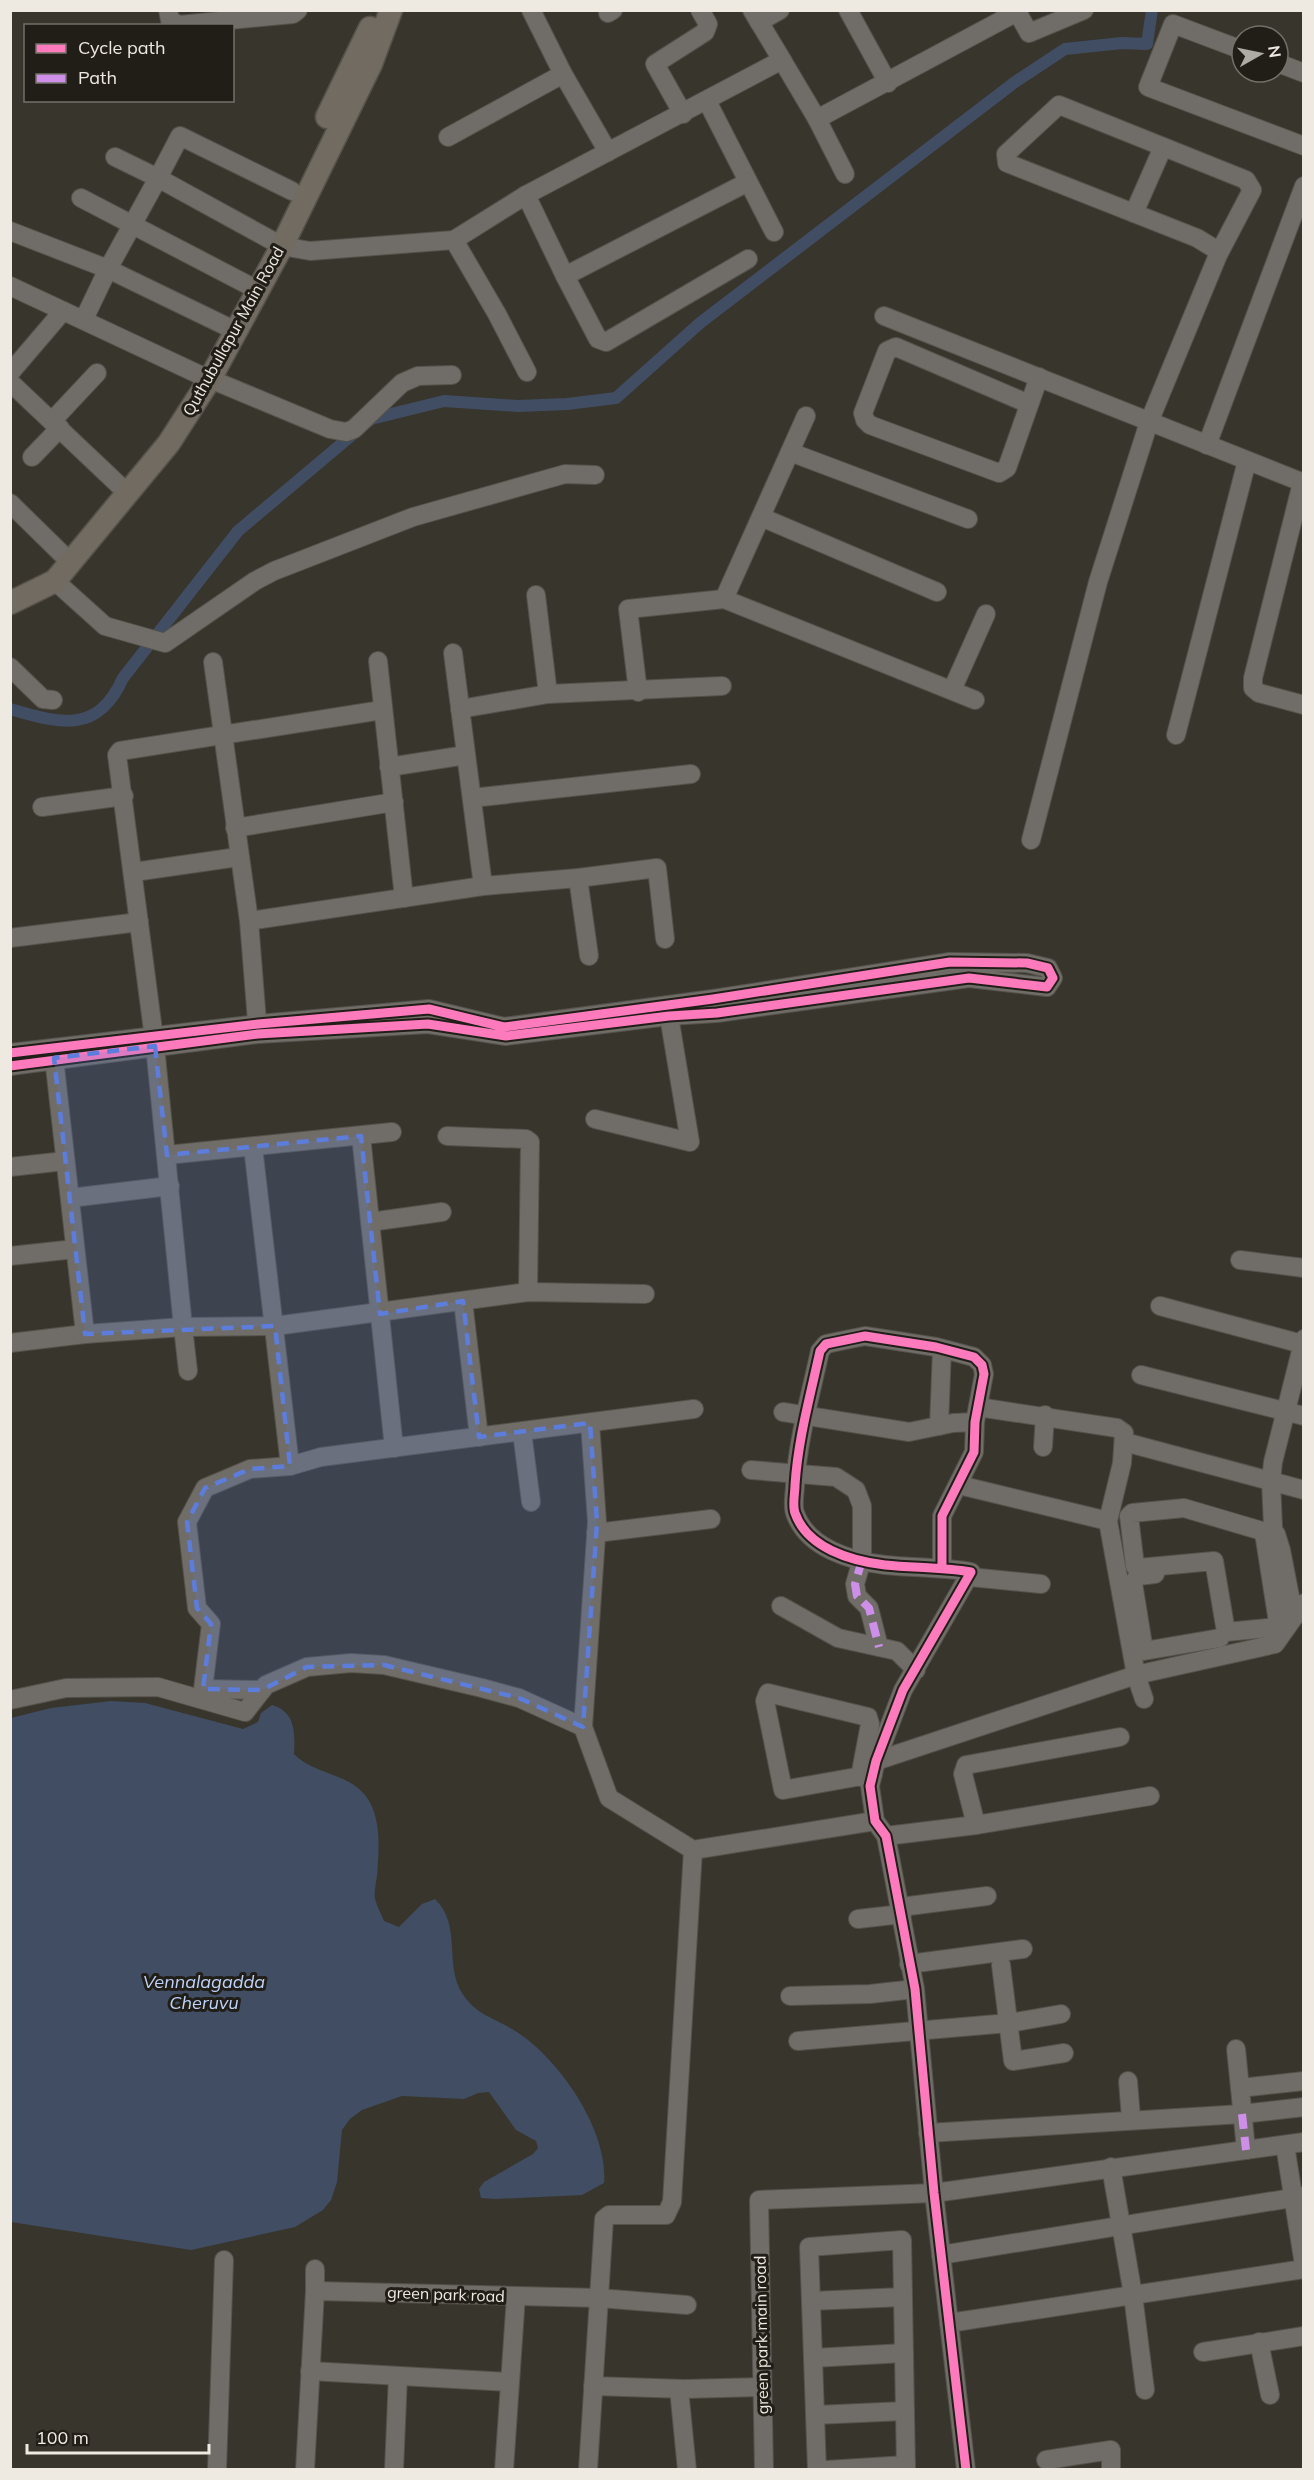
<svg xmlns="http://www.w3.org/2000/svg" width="1314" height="2480" font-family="Mulish,sans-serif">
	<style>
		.water { fill: #414d63 }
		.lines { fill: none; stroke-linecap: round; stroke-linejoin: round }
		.canal { stroke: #414d63; stroke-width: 12 }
		.minor-casing { stroke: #54524a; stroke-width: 20 }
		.major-casing { stroke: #54524a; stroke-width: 25 }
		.minor { stroke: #706d68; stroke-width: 18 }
		.major { stroke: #716b61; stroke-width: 22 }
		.quiet { stroke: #ce8fe9; stroke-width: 8; stroke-dasharray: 15 8; stroke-linecap: butt }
		.cycleway-casing { stroke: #211e18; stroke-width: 13 }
		.cycleway { stroke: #fd7abc; stroke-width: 9 }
		.marked { fill: #5c7ddb; fill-opacity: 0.2; stroke: #5c7ddb; stroke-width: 4.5; stroke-dasharray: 12 8; stroke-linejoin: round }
		.labels { text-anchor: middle; stroke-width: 6; stroke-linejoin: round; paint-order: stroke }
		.street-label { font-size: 16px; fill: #eeeae1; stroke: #211e18 }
		.water-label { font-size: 18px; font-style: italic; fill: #bed3fb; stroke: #211e18 }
	</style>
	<rect width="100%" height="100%" fill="#38352d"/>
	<path class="water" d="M 111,1701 L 145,1703 L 243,1729 L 258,1722 L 261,1713 L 272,1705 C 296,1712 295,1733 294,1754 C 311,1773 347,1773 365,1795 C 382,1816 379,1850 377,1876 C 376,1883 374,1892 375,1899 C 377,1906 381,1914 384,1921 L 399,1927 L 422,1904 L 435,1899 C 462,1925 444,1964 462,1993 C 475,2014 492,2017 512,2029 C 557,2055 609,2130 604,2183 L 582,2195 L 495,2199 L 481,2198 L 479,2189 L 484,2182 L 533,2154 L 538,2148 L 536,2141 L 516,2130 L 489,2092 L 478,2093 L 464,2099 L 402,2096 L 362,2110 L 350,2119 L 342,2130 L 337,2182 L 331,2200 L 323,2210 L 295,2227 L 191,2250 L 11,2222 L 11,1718 L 51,1708 Z"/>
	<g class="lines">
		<path class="canal" d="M 10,709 C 61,724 98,734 123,678 L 238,531 L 371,419 L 444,401 L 518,406 L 567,404 L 616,398 L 700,323 L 1015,82 L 1065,49 L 1122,43 L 1147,44 L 1152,10"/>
		<defs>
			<g id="minor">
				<path d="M 168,10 L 170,20 L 179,25 L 293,14 L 298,10"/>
				<path d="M 531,10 L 563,74 L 608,152"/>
				<path d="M 752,10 L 782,60"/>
				<path d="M 848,10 L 888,83"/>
				<path d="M 1016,10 L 1029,33 L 1084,10"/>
				<path d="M 608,13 L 613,10"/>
				<path d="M 759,22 L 780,10"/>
				<path d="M 1242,50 L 1173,24 L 1148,87 L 1304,146"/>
				<path d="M 1278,63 L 1304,73"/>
				<path d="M 707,101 L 774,232"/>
				<path d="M 683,114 L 655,64 L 705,32 L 708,24 L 700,10"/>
				<path d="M 817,119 L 845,174"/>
				<path d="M 448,137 L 563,74"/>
				<path d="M 115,157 L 158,178 L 180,136 L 292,191"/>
				<path d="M 526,195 L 565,276"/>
				<path d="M 81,198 L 248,285"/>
				<path d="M 1134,213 L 1163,147"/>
				<path d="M 10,231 L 108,269 L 84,319"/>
				<path d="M 748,259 L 606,342 L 598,339 L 565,276 L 748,182"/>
				<path d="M 10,286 L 200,375"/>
				<path d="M 884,316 L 1304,483"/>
				<path d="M 236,331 L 108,269 L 158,178 L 282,246 L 310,251 L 454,240"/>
				<path d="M 527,372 L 497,314 L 454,240 L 526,195 L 782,60 L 817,119 L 1017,12"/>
				<path d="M 10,373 L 63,311"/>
				<path d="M 210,379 L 330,429 L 346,432 L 354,429 L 402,383 L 418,376 L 452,375"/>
				<path d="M 10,382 L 122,488"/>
				<path d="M 1029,404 L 896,347 L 887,351 L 863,413 L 865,420 L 870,425 L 999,473 L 1007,468 L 1039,377"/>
				<path d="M 52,421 L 97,373"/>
				<path d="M 1207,445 L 1304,186"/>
				<path d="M 790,452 L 968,519"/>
				<path d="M 32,457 L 60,428"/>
				<path d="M 1302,483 L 1253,678 L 1253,688 L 1259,693 L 1304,705"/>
				<path d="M 10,503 L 63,555"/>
				<path d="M 761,517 L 937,592"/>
				<path d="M 55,581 L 105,626 L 165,643 L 255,581 L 274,571 L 413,517 L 565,474 L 595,475"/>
				<path d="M 536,595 L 548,694"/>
				<path d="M 724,599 L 806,416"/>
				<path d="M 453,653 L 483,886"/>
				<path d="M 378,661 L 404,898"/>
				<path d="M 213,662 L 249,921 L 258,1034"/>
				<path d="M 10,667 L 43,699 L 53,700"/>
				<path d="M 952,690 L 986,614"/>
				<path d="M 638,692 L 628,609 L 724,599 L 975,700"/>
				<path d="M 460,709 L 548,694 L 722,686"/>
				<path d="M 1176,735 L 1247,461"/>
				<path d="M 389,767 L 466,755"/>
				<path d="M 472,798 L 691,774"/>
				<path d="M 42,807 L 124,796"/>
				<path d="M 235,828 L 394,802"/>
				<path d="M 1031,840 L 1098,582 L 1149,422 L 1218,255 L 1215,249 L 1197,238 L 1007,163 L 1006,154 L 1059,105 L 1246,180 L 1252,190 L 1218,255"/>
				<path d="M 134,872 L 238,857"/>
				<path d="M 578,878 L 589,956"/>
				<path d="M 249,921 L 483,886 L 578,878 L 657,868 L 665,939"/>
				<path d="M 10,938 L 139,922"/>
				<path d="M 10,1053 L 258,1024 L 429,1009 L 504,1027 L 713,999 L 950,962 L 1027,963 L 1048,968 L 1053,978 L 1047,987 L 969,978 L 717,1013 L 669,1016 L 506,1036 L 428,1024 L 258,1034 L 10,1066"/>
				<path d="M 54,1058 L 85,1334"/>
				<path d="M 595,1119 L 690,1142 L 669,1016"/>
				<path d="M 361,1136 L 394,1448"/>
				<path d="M 447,1136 L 526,1139 L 530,1142 L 528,1292"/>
				<path d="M 253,1147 L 290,1466 L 321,1457 L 694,1409"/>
				<path d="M 167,1155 L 392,1132"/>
				<path d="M 10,1167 L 65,1161"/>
				<path d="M 70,1198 L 170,1186"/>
				<path d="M 370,1222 L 442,1212"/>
				<path d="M 10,1256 L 75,1249"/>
				<path d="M 1240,1260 L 1304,1268"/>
				<path d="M 463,1301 L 479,1437"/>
				<path d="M 1160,1306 L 1302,1344"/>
				<path d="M 10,1343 L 85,1334 L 183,1327 L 155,1046 L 117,755 L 120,751 L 382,710"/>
				<path d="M 188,1371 L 183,1327 L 275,1326 L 528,1292 L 645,1294"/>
				<path d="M 1141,1375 L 1304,1416"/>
				<path d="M 978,1407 L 1117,1428 L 1124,1433 L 1122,1463 L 1108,1521"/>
				<path d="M 783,1412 L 909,1432 L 953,1423 L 975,1422"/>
				<path d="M 939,1426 L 942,1349"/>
				<path d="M 522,1432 L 531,1502"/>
				<path d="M 1132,1444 L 1304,1490"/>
				<path d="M 1043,1447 L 1045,1415"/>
				<path d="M 751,1470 L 836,1477 L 856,1490 L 862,1506 L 862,1560 L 855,1584 L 857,1596 L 869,1608 L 879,1647"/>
				<path d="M 959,1485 L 1108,1521 L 1136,1675 L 1144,1699"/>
				<path d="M 596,1533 L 711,1519"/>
				<path d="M 1276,1534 L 1281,1550 L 1294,1617"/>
				<path d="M 1274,1549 L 1271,1481 L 1273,1462 L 1304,1339"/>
				<path d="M 942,1567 L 942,1516 L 974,1452 L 975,1422 L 984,1374 L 982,1365 L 974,1357 L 936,1347 L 865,1336 L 826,1344 L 820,1351 C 810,1397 798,1439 795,1485 C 795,1494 792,1505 795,1513 C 807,1548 851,1561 885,1565 C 914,1568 942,1567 971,1572 L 903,1690 L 876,1761 L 870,1786 L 875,1821 L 886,1836 L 915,1989 L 934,2193 L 966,2470"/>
				<path d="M 1155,1574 L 1138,1576 L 1133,1583 L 1144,1651 L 1220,1638"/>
				<path d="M 970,1577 L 1041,1584"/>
				<path d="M 781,1606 L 838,1638 L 897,1651 L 916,1670"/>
				<path d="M 1279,1627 L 1226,1632 L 1214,1561 L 1138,1568 L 1135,1566 L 1129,1516 L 1132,1513 L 1184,1508 L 1262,1531 L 1264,1533 L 1280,1635"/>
				<path d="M 262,1690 L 203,1689 L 211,1624 L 197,1608 L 187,1522 L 205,1488 L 250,1469 L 290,1466"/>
				<path d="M 10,1700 L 66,1688 L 158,1687 L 245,1712 L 266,1685 L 307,1667 L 351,1663 L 384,1665 L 482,1688 L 519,1698 L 583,1727 L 609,1798 L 693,1850 L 875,1821"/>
				<path d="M 583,1727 L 597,1522 L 590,1423"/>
				<path d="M 876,1761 L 1136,1675 L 1275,1644 L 1304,1603"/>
				<path d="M 860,1777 L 870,1724 L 868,1717 L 768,1693 L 765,1701 L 783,1790 L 873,1774"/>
				<path d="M 976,1825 L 963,1774 L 966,1765 L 1120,1737"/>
				<path d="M 886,1836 L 976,1825 L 1150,1796"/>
				<path d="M 901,1907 L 987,1896"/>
				<path d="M 858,1919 L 902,1914"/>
				<path d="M 909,1964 L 1023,1949"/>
				<path d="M 1001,1965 L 1013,2061 L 1064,2053"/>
				<path d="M 790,1996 L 870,1994 L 915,1989"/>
				<path d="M 798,2041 L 1009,2023 L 1061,2014"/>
				<path d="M 1236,2049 L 1240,2088"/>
				<path d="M 1128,2081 L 1131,2118"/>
				<path d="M 928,2133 L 1242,2114 L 1304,2107"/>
				<path d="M 1285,2145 L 1304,2265"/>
				<path d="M 1246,2150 L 1240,2088 L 1304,2081"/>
				<path d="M 1111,2167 L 1133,2295 L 1145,2390"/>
				<path d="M 941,2255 L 1304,2196"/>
				<path d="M 315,2269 L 315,2291 L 599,2298 L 687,2305"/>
				<path d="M 811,2301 L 903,2297"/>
				<path d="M 949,2323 L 1304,2269"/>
				<path d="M 1259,2342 L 1270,2395"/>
				<path d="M 1203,2352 L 1304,2336"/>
				<path d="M 813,2358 L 904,2353"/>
				<path d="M 310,2371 L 509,2382"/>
				<path d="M 593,2386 L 685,2389 L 762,2387"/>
				<path d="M 679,2389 L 687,2470"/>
				<path d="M 815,2415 L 905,2411"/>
				<path d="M 1046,2460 L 1111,2450 L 1111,2470"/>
				<path d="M 217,2470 L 224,2260"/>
				<path d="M 305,2470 L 315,2291"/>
				<path d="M 394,2470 L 398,2376"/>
				<path d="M 504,2470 L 516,2296"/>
				<path d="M 588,2470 L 604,2219 L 609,2215 L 666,2215 L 672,2202 L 693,1850"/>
				<path d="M 764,2470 L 759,2200 L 934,2193 L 1304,2142"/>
				<path d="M 817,2470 L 809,2247 L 902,2240 L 906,2470"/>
				<path d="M 826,2470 L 906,2465"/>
			</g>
			<g id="major">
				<path d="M 327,117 L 370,28"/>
				<path d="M 10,603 L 55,581 L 169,443 L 210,379 L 282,246 L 371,64 L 391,10"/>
			</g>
		</defs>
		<use href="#minor" class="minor-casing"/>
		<use href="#major" class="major-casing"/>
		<use href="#minor" class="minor"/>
		<use href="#major" class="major"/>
		<g class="quiet">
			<path d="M 862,1560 L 855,1584 L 857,1596 L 869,1608 L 879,1647"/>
			<path d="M 1242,2114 L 1246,2150"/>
		</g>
		<defs>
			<g id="cycleway">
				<path d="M 10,1053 L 258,1024 L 429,1009 L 504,1027 L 713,999 L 950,962 L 1027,963 L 1048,968 L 1053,978 L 1047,987 L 969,978 L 717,1013 L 669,1016 L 506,1036 L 428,1024 L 258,1034 L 10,1066"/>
				<path d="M 942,1567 L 942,1516 L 974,1452 L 975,1422 L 984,1374 L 982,1365 L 974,1357 L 936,1347 L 865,1336 L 826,1344 L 820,1351 C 810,1397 798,1439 795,1485 C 795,1494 792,1505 795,1513 C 807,1548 851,1561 885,1565 C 914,1568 942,1567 971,1572 L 903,1690 L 876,1761 L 870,1786 L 875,1821 L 886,1836 L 915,1989 L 934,2193 L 966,2470"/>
			</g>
		</defs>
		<use href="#cycleway" class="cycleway-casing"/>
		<use href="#cycleway" class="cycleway"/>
	</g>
	<path class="marked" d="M 155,1046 L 167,1155 L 361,1136 L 380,1314 L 463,1301 L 479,1437 L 590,1423 L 597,1522 L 583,1727 L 519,1698 L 384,1665 L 307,1667 L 262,1690 L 203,1689 L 211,1624 L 197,1608 L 187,1522 L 205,1488 L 250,1469 L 290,1466 L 275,1326 L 85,1334 L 54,1058 Z"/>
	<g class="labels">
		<g class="street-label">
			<text transform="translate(233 331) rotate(-61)" y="6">Quthubullapur Main Road</text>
			<text transform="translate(446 2294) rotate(2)" y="6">green park road</text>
			<text transform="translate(761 2335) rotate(-91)" y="6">green park main road</text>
		</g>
		<g class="water-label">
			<text x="204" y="1988">Vennalagadda<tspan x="204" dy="21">Cheruvu</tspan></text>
		</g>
	</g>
	<rect width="1314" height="2480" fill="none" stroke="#eeeae1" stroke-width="24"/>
	<rect x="24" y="24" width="210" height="78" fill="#211e18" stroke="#737068" stroke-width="1.5"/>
	<rect x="36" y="44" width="30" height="9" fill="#fd7abc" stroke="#737068" stroke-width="1.5"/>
	<text x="78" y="54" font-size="18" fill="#eeeae1">Cycle path</text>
	<rect x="36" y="74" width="30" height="9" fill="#ce8fe9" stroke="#737068" stroke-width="1.5"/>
	<text x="78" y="84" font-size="18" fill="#eeeae1">Path</text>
	<g transform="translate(1260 54) rotate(81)"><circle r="28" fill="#211e18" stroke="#737068" stroke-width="1.5"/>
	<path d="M0-4.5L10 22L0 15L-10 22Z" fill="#aeaba2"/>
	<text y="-9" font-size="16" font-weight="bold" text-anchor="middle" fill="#eeeae1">N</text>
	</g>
	<path d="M27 2444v9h182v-9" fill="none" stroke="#eeeae1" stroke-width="3"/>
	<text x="36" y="2444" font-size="18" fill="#eeeae1" stroke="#211e18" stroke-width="4.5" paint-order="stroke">100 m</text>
</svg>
